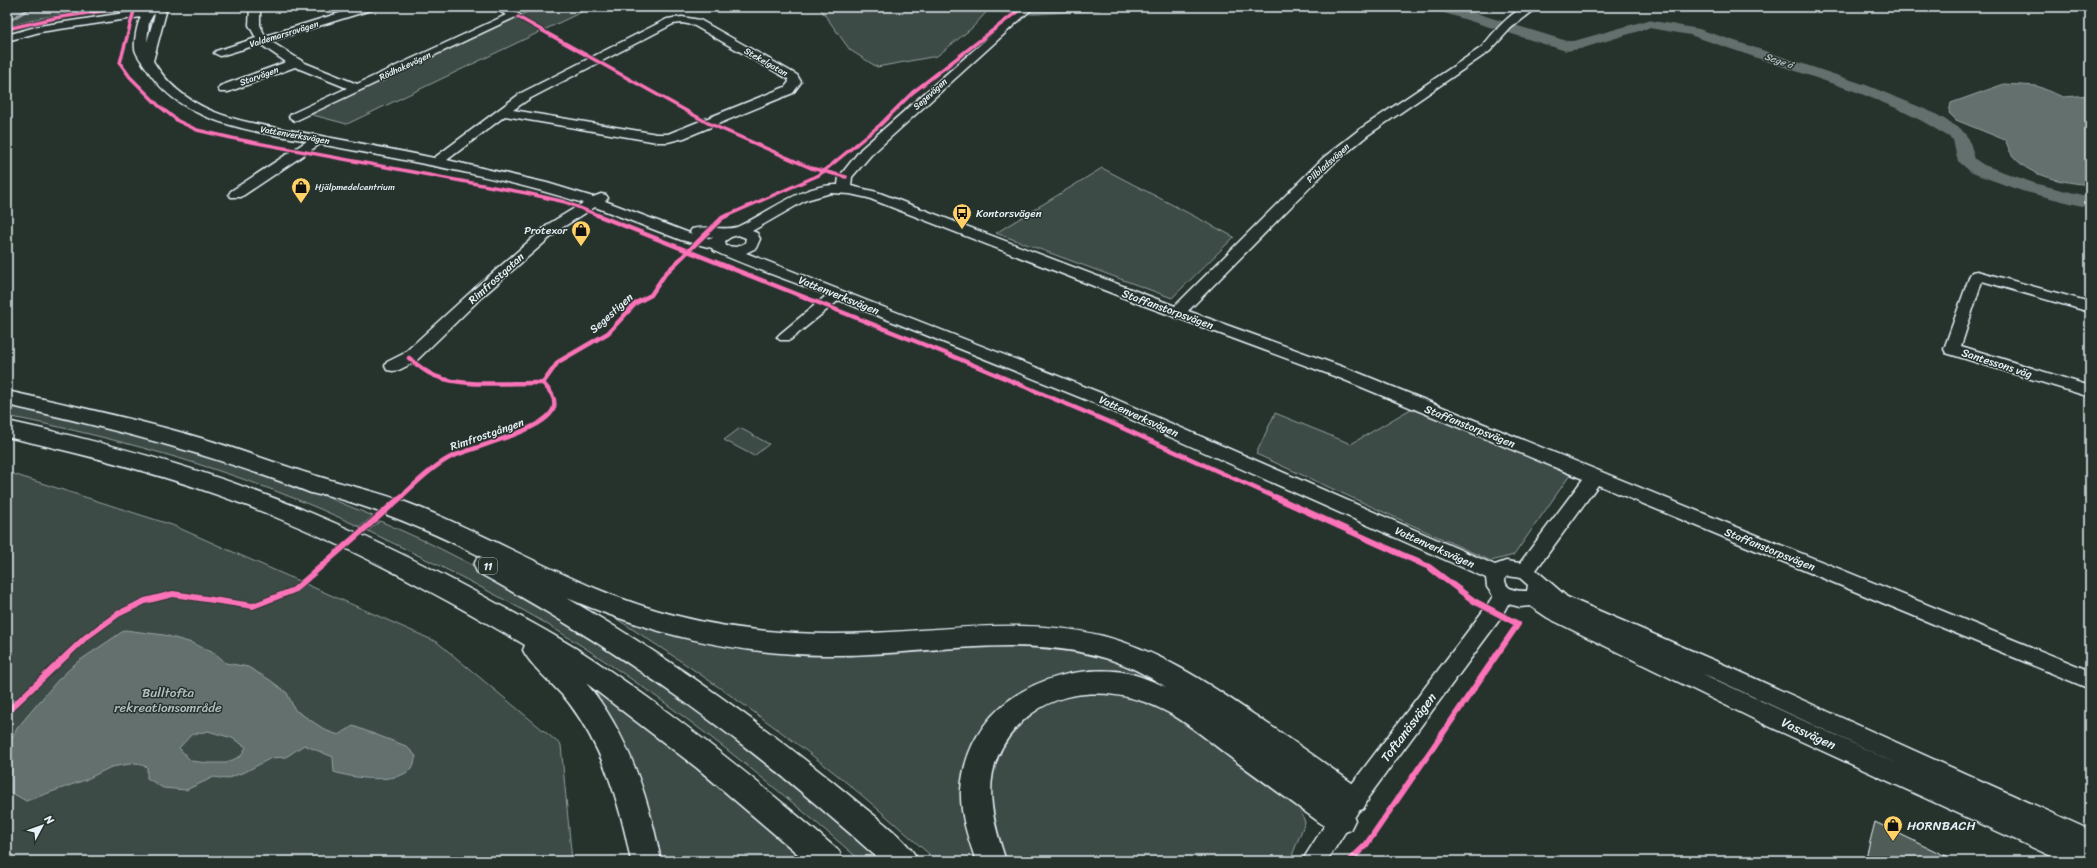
<svg xmlns="http://www.w3.org/2000/svg" width="2097" height="868" font-family="Sriracha,sans-serif">
	<style>
		.green { fill: #3e4b47; stroke: #939ea0 }
		.water { fill: #636f6d; stroke: #98a3a5; fill-rule: evenodd }
		.lines { fill: none; stroke-linecap: round; stroke-linejoin: round }
		.stream { stroke: #98a3a5; stroke-width: 3 }
		.river { fill: #636f6d; fill-rule: evenodd }
		.building { fill: #505c59; stroke: #e8f1f8 }
		.minor-casing { stroke: #e8f1f8; stroke-width: 3 }
		.highway-casing { stroke: #e8f1f8; stroke-width: 3 }
		.minor { fill: #26332d; fill-rule: evenodd }
		.highway { fill: #26332d; fill-rule: evenodd }
		.cycleway-far2-casing { stroke: #26332d; stroke-width: 5.5 }
		.cycleway-far1-casing { stroke: #26332d; stroke-width: 7 }
		.cycleway-casing { stroke: #26332d; stroke-width: 8 }
		.cycleway-far2 { stroke: #fb73b8; stroke-width: 3.5 }
		.cycleway-far1 { stroke: #fb73b8; stroke-width: 4.5 }
		.cycleway { stroke: #fb73b8; stroke-width: 6 }
		.labels { text-anchor: middle; stroke-width: 3; stroke-linejoin: round; paint-order: stroke }
		.far-street-label { font-size: 9px; fill: #e8f1f8; stroke: #26332d }
		.far-poi-label { font-size: 9px; fill: #e8f1f8; stroke: #26332d; text-anchor: start }
		.far-water-label { font-size: 10px; font-style: italic; fill: #b3bdc0; stroke: #26332d }
		.shield { fill: #26332d; stroke: #aeb8bb; stroke-width: 1 }
		.shield-label { font-size: 10px; font-weight: bold; fill: #e8f1f8 }
		.poi-label { font-size: 11px; fill: #e8f1f8; stroke: #26332d; text-anchor: start }
		.street-label { font-size: 11px; fill: #e8f1f8; stroke: #26332d }
		.near-park-label { font-size: 13px; fill: #b5bfc3; stroke: #26332d }
		.near-street-label { font-size: 13px; fill: #e8f1f8; stroke: #26332d }
		.near-poi-label { font-size: 13px; fill: #e8f1f8; stroke: #26332d; text-anchor: start }
	</style>
	<rect width="100%" height="100%" fill="#26332d"/>
	<filter id="ink" filterUnits="userSpaceOnUse"><feTurbulence type="fractalNoise" baseFrequency=".025" numOctaves="2"/><feDisplacementMap in="SourceGraphic" scale="8" xChannelSelector="R" yChannelSelector="G"/><feConvolveMatrix kernelMatrix="1 2 1 2 8 2 1 2 1" color-interpolation-filters="sRGB"/></filter>
	<g filter="url(#ink)">
		<g class="green">
			<path d="M 7,7 L 102,7 L 40,18 L 13,25 L 7,25 Z"/>
			<path d="M 538,7 L 592,7 L 347,124 L 309,114 Z"/>
			<path d="M 819,7 L 991,7 L 972,28 L 937,56 L 877,67 L 850,50 Z"/>
			<path d="M 1102,168 L 1234,237 L 1172,298 L 996,233 Z"/>
			<path d="M 7,404 L 133,432 L 300,486 L 373,516 L 360,527 C 248,474 128,440 7,416 Z"/>
			<path d="M 1414,407 L 1570,475 L 1514,555 L 1491,561 L 1256,454 L 1275,413 L 1351,444 Z"/>
			<path d="M 740,428 L 769,444 L 754,456 L 724,440 Z"/>
			<path d="M 7,472 L 172,525 L 437,642 L 561,745 L 572,861 L 7,861 Z"/>
			<path d="M 380,521 L 427,542 L 496,577 L 684,695 L 890,861 L 861,861 C 760,773 655,689 540,620 C 484,587 426,559 368,531 Z"/>
			<path d="M 598,607 L 667,631 L 1014,643 L 1096,652 L 1189,694 L 1135,678 L 997,715 L 981,861 L 937,861 C 904,832 871,802 836,774 C 760,714 680,659 598,607 Z"/>
			<path d="M 565,666 L 601,689 L 815,861 L 655,861 Z"/>
			<path d="M 1104,690 L 1169,708 L 1296,800 L 1305,822 L 1290,861 L 1005,861 L 988,808 L 995,753 L 1020,718 L 1067,694 Z"/>
		</g>
		<g class="water">
			<path d="M 2004,84 L 2037,86 L 2063,97 L 2090,95 L 2090,185 C 2064,182 2031,178 2013,156 C 2009,152 2008,145 2005,140 L 1956,120 L 1949,113 L 1951,103 Z"/>
			<path d="M 125,630 L 164,635 L 192,643 L 216,654 L 226,663 L 248,667 L 270,680 L 287,693 L 295,710 L 327,731 L 339,735 L 353,726 L 406,746 L 416,756 C 415,759 414,765 412,768 C 398,785 352,778 334,772 L 333,757 L 304,745 L 286,757 L 271,758 L 247,771 L 226,779 L 214,777 L 186,790 L 163,788 L 147,778 L 147,767 L 136,763 L 111,767 L 85,780 L 26,801 L 7,790 L 7,746 L 18,727 L 57,681 L 76,663 ZM 208,731 L 232,738 L 246,747 L 241,756 L 226,763 L 207,763 L 191,761 L 179,748 L 191,735 Z"/>
		</g>
		<g class="lines">
			<path class="stream" d="M 7,22 L 32,7"/>
			<g class="river">
				<path d="M 974,7 L 1103,7 L 1101,10 L 1096,11 L 1034,15 L 981,11 L 976,10 Z"/>
				<path d="M 1433,7 L 1456,7 L 1567,41 L 1574,41 L 1648,20 L 1699,29 L 1866,85 L 1908,102 L 1934,113 L 1961,129 L 1969,139 L 1975,159 L 1984,165 L 2034,183 L 2090,197 L 2090,208 L 2022,191 L 1972,173 L 1958,161 L 1953,140 L 1949,137 L 1922,121 L 1896,108 L 1854,91 L 1690,35 L 1649,28 L 1580,49 L 1566,51 L 1435,10 Z"/>
			</g>
		</g>
		<path class="building" d="M 1875,822 L 1956,861 L 1865,861 Z"/>
		<g class="lines">
			<defs>
				<g id="minor">
					<path d="M 146,7 L 156,7 L 166,12 L 153,61 C 190,122 258,123 321,136 C 358,143 396,150 434,158 L 521,93 L 667,19 L 682,17 L 700,20 L 797,75 L 801,82 L 793,93 L 684,138 L 668,142 L 657,142 L 505,116 L 447,160 L 547,183 L 593,197 L 601,194 L 606,195 L 608,198 L 605,201 L 692,234 L 690,232 L 692,229 C 707,225 722,231 737,227 C 769,213 801,184 838,185 L 839,177 L 861,149 L 1023,7 L 1034,7 L 871,155 L 852,177 L 851,186 L 877,192 L 1175,306 L 1323,158 L 1360,129 L 1482,47 C 1491,35 1511,11 1526,7 C 1529,6 1535,7 1538,7 L 1511,28 L 1490,51 L 1368,135 L 1333,164 L 1188,311 L 1354,371 L 2090,671 L 2090,689 L 1598,485 L 1536,570 L 1567,597 L 1727,666 L 2090,830 L 2090,861 L 2062,861 L 1766,725 L 1548,618 L 1530,606 L 1520,607 L 1508,604 L 1500,619 L 1361,807 L 1327,861 L 1302,861 L 1345,793 L 1486,607 L 1493,596 L 1487,587 L 1486,578 L 1094,403 L 839,300 L 790,340 L 780,340 L 777,337 L 780,334 L 827,295 C 789,280 751,268 714,251 L 712,248 L 681,240 L 595,207 L 560,229 L 483,296 L 415,362 L 399,370 L 393,371 L 387,370 L 385,366 L 387,362 L 403,354 L 473,290 L 550,223 L 583,203 C 497,176 409,161 320,144 L 241,197 L 231,197 L 229,194 L 231,191 L 307,141 C 249,130 180,123 146,68 C 143,63 136,55 135,49 C 134,41 137,24 141,17 L 40,32 L 7,41 L 7,35 L 39,26 L 144,10 ZM 155,14 L 147,42 L 149,22 L 153,15 ZM 682,23 L 693,25 L 788,79 L 789,82 L 785,87 L 668,134 L 657,134 L 513,110 L 529,99 L 673,24 ZM 831,193 L 850,194 L 868,198 L 1132,301 L 1342,379 L 1583,479 L 1520,563 L 1506,561 L 1495,565 L 1106,395 L 746,253 L 756,248 L 760,239 L 757,233 L 752,231 L 806,200 ZM 738,235 L 746,238 L 745,243 L 736,247 L 726,246 L 725,241 L 731,237 ZM 700,236 L 713,237 L 711,239 ZM 1508,576 L 1520,578 L 1528,585 L 1527,591 C 1517,591 1504,590 1505,578 ZM 1703,674 L 1713,678 L 1904,767 Z"/>
					<path d="M 250,7 L 260,7 L 260,25 L 265,36 L 359,7 L 375,7 L 374,9 L 270,41 L 305,63 L 357,84 L 506,15 L 493,7 L 507,7 L 520,15 L 295,121 L 289,117 L 291,114 L 347,88 L 295,67 L 228,92 L 220,92 L 218,89 L 220,86 L 286,62 L 260,44 L 220,56 L 214,53 L 216,51 L 256,38 L 249,25 Z"/>
					<path d="M 1977,271 L 2090,302 L 2090,312 L 1982,281 L 1961,346 L 2090,386 L 2090,397 L 1946,353 L 1944,349 L 1970,275 L 1972,272 Z"/>
				</g>
				<g id="highway">
					<path d="M 7,391 C 75,406 144,421 211,441 C 243,451 275,463 307,473 C 344,485 382,492 418,507 C 505,542 586,594 678,616 C 741,632 808,636 872,633 C 949,630 1027,617 1103,636 C 1157,650 1205,681 1250,712 C 1288,737 1326,764 1363,791 L 1368,800 L 1363,809 L 1352,813 L 1355,820 L 1350,830 L 1340,834 L 1330,830 C 1298,807 1266,783 1234,760 C 1214,745 1193,727 1171,714 C 1121,686 1056,683 1016,728 C 979,769 990,814 1006,861 L 976,861 C 968,838 960,815 961,790 C 967,709 1039,666 1115,671 C 1132,672 1150,680 1166,687 C 1147,675 1126,664 1105,658 C 1014,632 917,657 825,655 C 731,654 653,634 567,598 C 669,657 764,725 855,800 C 873,815 910,841 918,861 L 881,861 C 754,746 627,654 477,572 L 474,565 L 477,558 L 482,557 C 430,531 379,509 323,494 L 319,495 L 311,493 C 212,454 110,428 7,405 Z"/>
					<path d="M 7,421 C 94,440 180,462 263,494 C 339,522 412,558 483,596 C 519,616 556,635 591,658 C 678,716 759,782 839,851 L 843,861 L 806,861 L 697,768 L 586,683 C 628,732 649,799 661,861 L 631,861 C 620,804 604,750 569,703 C 556,686 531,667 523,650 L 525,645 C 436,593 344,543 248,506 C 169,476 89,455 7,437 Z"/>
				</g>
			</defs>
			<use href="#minor" class="minor-casing"/>
			<use href="#highway" class="highway-casing"/>
			<use href="#minor" class="minor"/>
			<use href="#highway" class="highway"/>
			<defs>
				<g id="cycleway-far2">
					<path d="M 135,7 L 120,63 L 130,77 L 159,106 L 178,121 L 197,130 L 236,139 L 526,193 L 565,202 L 600,216"/>
					<path d="M 518,17 L 708,123 L 811,168 L 846,177"/>
					<path d="M 7,29 L 55,18 L 128,7"/>
					<path d="M 726,216 L 819,175 L 880,125 L 912,93 L 1023,7"/>
				</g>
				<g id="cycleway-far1">
					<path d="M 597,215 L 945,353 L 1109,422 L 1277,498"/>
					<path d="M 543,383 L 558,362 L 608,333 L 636,303 L 651,295 L 665,274 L 722,218 L 728,215"/>
					<path d="M 400,498 C 415,484 431,468 449,458 C 471,447 549,430 554,407 C 556,397 549,390 543,383 C 511,382 464,388 435,376 C 425,372 417,365 409,358"/>
				</g>
				<g id="cycleway">
					<path d="M 1275,497 L 1429,567 L 1474,601 L 1518,624 L 1366,845 L 1349,861"/>
					<path d="M 7,712 L 85,638 L 118,614 L 145,601 L 173,594 L 253,606 L 294,590 L 401,497"/>
				</g>
			</defs>
			<use href="#cycleway-far2" class="cycleway-far2-casing"/>
			<use href="#cycleway-far1" class="cycleway-far1-casing"/>
			<use href="#cycleway" class="cycleway-casing"/>
			<use href="#cycleway-far2" class="cycleway-far2"/>
			<use href="#cycleway-far1" class="cycleway-far1"/>
			<use href="#cycleway" class="cycleway"/>
		</g>
	</g>
	<defs>
		<symbol id="shop-pin" viewBox="-11 -11 22 30"><path d="M0 17L-7.5 6A9.5 9.5 0 1 1 7.5 6Z" fill="#ffd166" stroke="#26332d"/><path d="M-5-2.5h2.3a2.7 3.5 0 0 1 5.4 0H5L5.5 6h-11ZM-1.5-2.5h3a1.5 2.3 0 0 0-3 0Z" fill="#111"/></symbol>
		<symbol id="bus-pin" viewBox="-11 -11 22 30"><path d="M0 17L-7.5 6A9.5 9.5 0 1 1 7.5 6Z" fill="#ffd166" stroke="#26332d"/><path d="M-5-6H5V4H4V6H2V4H-2V6H-4V4H-5ZM-3.5-4V0h7V-4ZM-3.5 1.2v1.5H-2V1.2ZM2 1.2v1.5H3.5V1.2Z" fill="#111"/></symbol>
	</defs>
	<g fill-rule="evenodd">
		<use href="#shop-pin" x="290" y="176" width="22" height="30"/>
		<use href="#bus-pin" x="951" y="202" width="22" height="30"/>
		<use href="#shop-pin" x="570" y="219" width="22" height="30"/>
		<use href="#shop-pin" x="1882" y="814" width="22" height="30"/>
	</g>
	<g class="labels">
		<g class="far-street-label">
			<text transform="translate(284 34) rotate(-17)" y="3">Valdemarsrovägen</text>
			<text transform="translate(766 62) rotate(30)" y="3">Stekelgatan</text>
			<text transform="translate(405 66) rotate(-25)" y="3">Rödhakevägen</text>
			<text transform="translate(259 76) rotate(-20)" y="3">Starvägen</text>
			<text transform="translate(930 94) rotate(-42)" y="3">Segevägen</text>
			<text transform="translate(295 135) rotate(10)" y="3">Vattenverksvägen</text>
			<text transform="translate(1328 163) rotate(-42)" y="3">Pilbladsvägen</text>
		</g>
		<g class="far-poi-label">
			<text x="315" y="190">Hjälpmedelcentrium</text>
		</g>
		<g class="far-water-label">
			<text transform="translate(1779 60) rotate(19)" y="4">Sege å</text>
		</g>
		<rect class="shield" x="479" y="558" width="18" height="16" rx="3"/>
		<g class="shield-label">
			<text x="488" y="570">11</text>
		</g>
		<g class="poi-label">
			<text x="976" y="217">Kontorsvägen</text>
			<text x="567" y="234" text-anchor="end">Protexor</text>
		</g>
		<g class="street-label">
			<text transform="translate(496 278) rotate(-42)" y="4">Rimfrostgatan</text>
			<text transform="translate(839 295) rotate(22)" y="4">Vattenverksvägen</text>
			<text transform="translate(1168 309) rotate(20)" y="4">Staffanstorpsvägen</text>
			<text transform="translate(611 313) rotate(-42)" y="4">Segestigen</text>
			<text transform="translate(1997 363) rotate(18)" y="4">Santessons väg</text>
			<text transform="translate(1139 416) rotate(24)" y="4">Vattenverksvägen</text>
			<text transform="translate(1470 426) rotate(22)" y="4">Staffanstorpsvägen</text>
			<text transform="translate(487 434) rotate(-19)" y="4">Rimfrostgången</text>
			<text transform="translate(1435 547) rotate(24)" y="4">Vattenverksvägen</text>
			<text transform="translate(1770 549) rotate(22)" y="4">Staffanstorpsvägen</text>
		</g>
		<g class="near-park-label">
			<text x="168" y="697">Bulltofta<tspan x="168" dy="15">rekreationsområde</tspan></text>
		</g>
		<g class="near-street-label">
			<text transform="translate(1408 727) rotate(-53)" y="5">Toftanäsvägen</text>
			<text transform="translate(1809 733) rotate(25)" y="5">Vassvägen</text>
		</g>
		<g class="near-poi-label">
			<text x="1907" y="830">HORNBACH</text>
		</g>
	</g>
	<rect width="2097" height="868" fill="none" stroke="#26332d" stroke-width="24"/>
	<rect x="12" y="12" width="2073" height="844" fill="none" stroke="#e8f1f8" stroke-width="1.5" filter="url(#ink)"/>
	<g transform="translate(42 826) rotate(49)" stroke="#26332d" stroke-width="3" paint-order="stroke">
	<path d="M0-3L7 15L0 10L-7 15Z" fill="#e8f1f8"/>
	<text y="-6" font-size="11" font-weight="bold" text-anchor="middle" fill="#e8f1f8">N</text>
	</g>
</svg>
